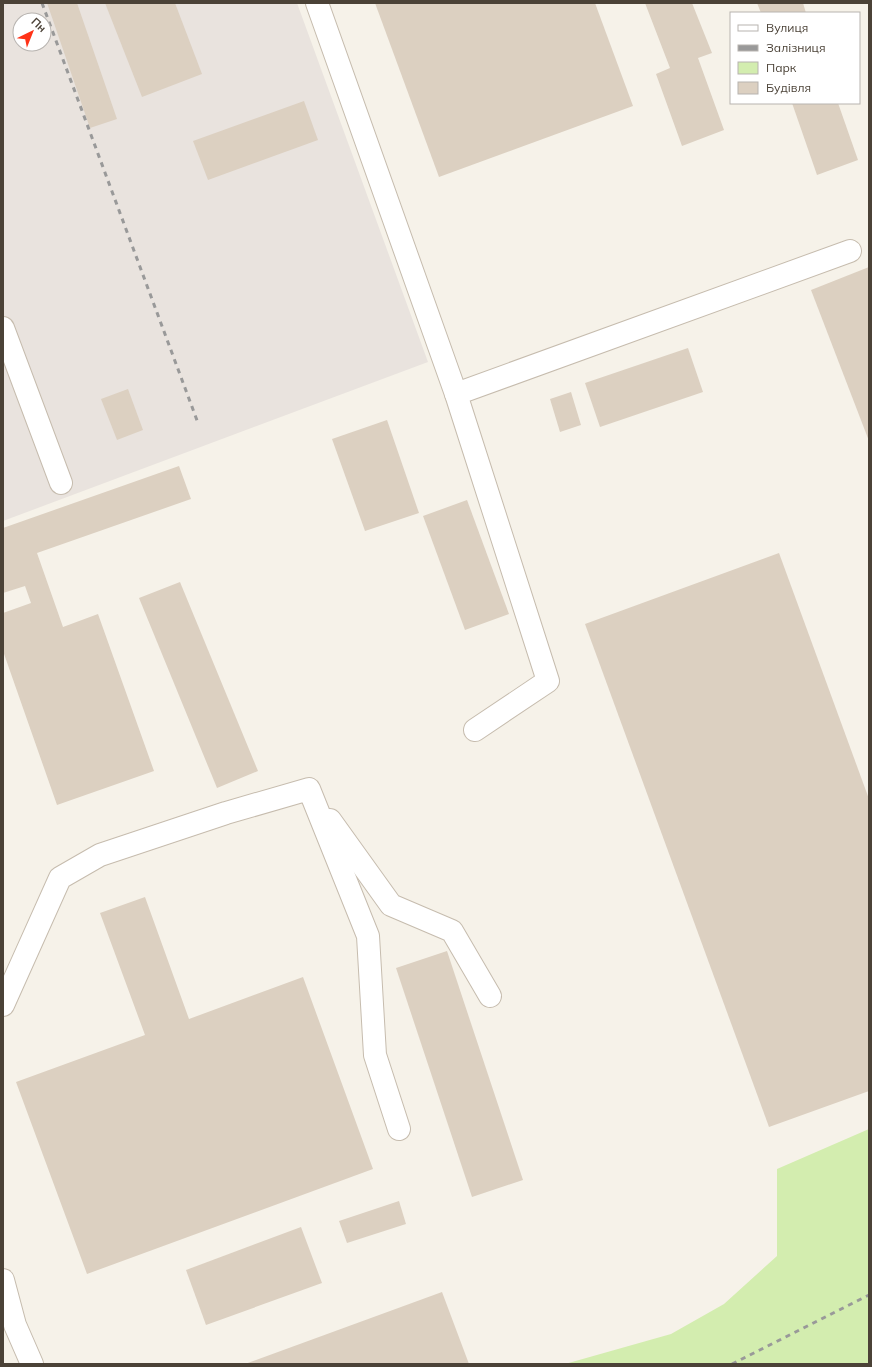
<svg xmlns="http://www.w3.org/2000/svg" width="872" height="1367" font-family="Mulish,sans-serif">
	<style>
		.industrial { fill: #e9e3de; fill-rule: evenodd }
		.green { fill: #d3edaf }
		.building { fill: #dcd0c1 }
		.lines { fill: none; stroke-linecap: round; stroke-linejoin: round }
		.minor-casing { stroke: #c6bcae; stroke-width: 24 }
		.minor { stroke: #fff; stroke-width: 22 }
		.rail { stroke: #999; stroke-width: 3; stroke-dasharray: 5 5; stroke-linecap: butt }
	</style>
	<rect width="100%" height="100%" fill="#f6f2e9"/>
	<path class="industrial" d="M 3,3 L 297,3 L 428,362 L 3,521 ZM 20,20 L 44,20 L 44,44 L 20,44 Z"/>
	<path class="green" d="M 869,1129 L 869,1364 L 565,1364 L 671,1334 L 724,1304 L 777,1256 L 777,1169 Z"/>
	<g class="building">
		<path d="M 47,3 L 77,3 L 117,119 L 90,128 Z"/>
		<path d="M 105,3 L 175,3 L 202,74 L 142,97 Z"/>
		<path d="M 375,3 L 595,3 L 633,106 L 439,177 Z"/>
		<path d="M 645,3 L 692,3 L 712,53 L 698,58 L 724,130 L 682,146 L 656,74 L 670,68 Z"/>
		<path d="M 757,3 L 803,3 L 806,13 L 761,13 Z"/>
		<path d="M 304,101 L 318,140 L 208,180 L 193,141 Z"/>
		<path d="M 792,103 L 838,103 L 858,160 L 817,175 Z"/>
		<path d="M 869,267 L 869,441 L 811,290 Z"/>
		<path d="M 688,348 L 703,392 L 600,427 L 585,383 Z"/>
		<path d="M 128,389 L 143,430 L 117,440 L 101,399 Z"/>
		<path d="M 571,392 L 581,425 L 560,432 L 550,399 Z"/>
		<path d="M 387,420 L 419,513 L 365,531 L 332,439 Z"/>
		<path d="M 179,466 L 191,499 L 37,553 L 63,627 L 98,614 L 154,771 L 57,805 L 3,651 L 3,613 L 31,603 L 25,586 L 3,593 L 3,528 Z"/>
		<path d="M 467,500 L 509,614 L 465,630 L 423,516 Z"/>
		<path d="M 779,553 L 869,799 L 869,1091 L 769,1127 L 585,624 Z"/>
		<path d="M 180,582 L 258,771 L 217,788 L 139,598 Z"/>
		<path d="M 145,897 L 189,1019 L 303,977 L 373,1169 L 87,1274 L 16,1082 L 145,1035 L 100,913 Z"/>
		<path d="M 447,951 L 523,1180 L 472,1197 L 396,968 Z"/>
		<path d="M 399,1201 L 406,1224 L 347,1243 L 339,1221 Z"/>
		<path d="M 301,1227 L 322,1283 L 206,1325 L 186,1270 Z"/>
		<path d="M 442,1292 L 469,1364 L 245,1364 Z"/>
	</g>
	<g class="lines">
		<defs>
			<g id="minor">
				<path d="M 317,3 L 456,394 L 548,681 L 475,730"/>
				<path d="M 3,328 L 61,483"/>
				<path d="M 456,394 L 850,251"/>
				<path d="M 330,820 L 391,905 L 452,931 L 490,996"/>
				<path d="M 3,1005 L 60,878 L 100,855 L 226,813 L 309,789 L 368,936 L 375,1055 L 399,1129"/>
				<path d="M 3,1280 L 15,1325 L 32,1364"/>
			</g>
		</defs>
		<use href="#minor" class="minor-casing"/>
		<use href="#minor" class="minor"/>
		<g class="rail">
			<path d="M 42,3 L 198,423"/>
			<path d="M 732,1364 L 869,1295"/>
		</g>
	</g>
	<rect width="872" height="1367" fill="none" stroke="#4b4237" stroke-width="8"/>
	<rect x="730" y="12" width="130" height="92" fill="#ffffff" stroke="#b7b3af"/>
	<rect x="738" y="25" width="20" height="6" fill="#ffffff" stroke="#b7b3af"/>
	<text x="766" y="32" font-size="12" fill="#4b4237">Вулиця</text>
	<rect x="738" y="45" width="20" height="6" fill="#999999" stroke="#b7b3af"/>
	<text x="766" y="52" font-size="12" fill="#4b4237">Залізниця</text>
	<rect x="738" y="62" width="20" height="12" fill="#d3edaf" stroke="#b7b3af"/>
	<text x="766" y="72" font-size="12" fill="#4b4237">Парк</text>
	<rect x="738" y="82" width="20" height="12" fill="#dcd0c1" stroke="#b7b3af"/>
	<text x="766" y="92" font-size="12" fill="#4b4237">Будівля</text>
	<g transform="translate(32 32) rotate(43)"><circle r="19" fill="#ffffff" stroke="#b7b3af"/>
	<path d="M0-3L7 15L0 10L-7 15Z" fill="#ff3217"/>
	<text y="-6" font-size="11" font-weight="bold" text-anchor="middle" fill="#4b4237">Пн</text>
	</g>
</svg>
